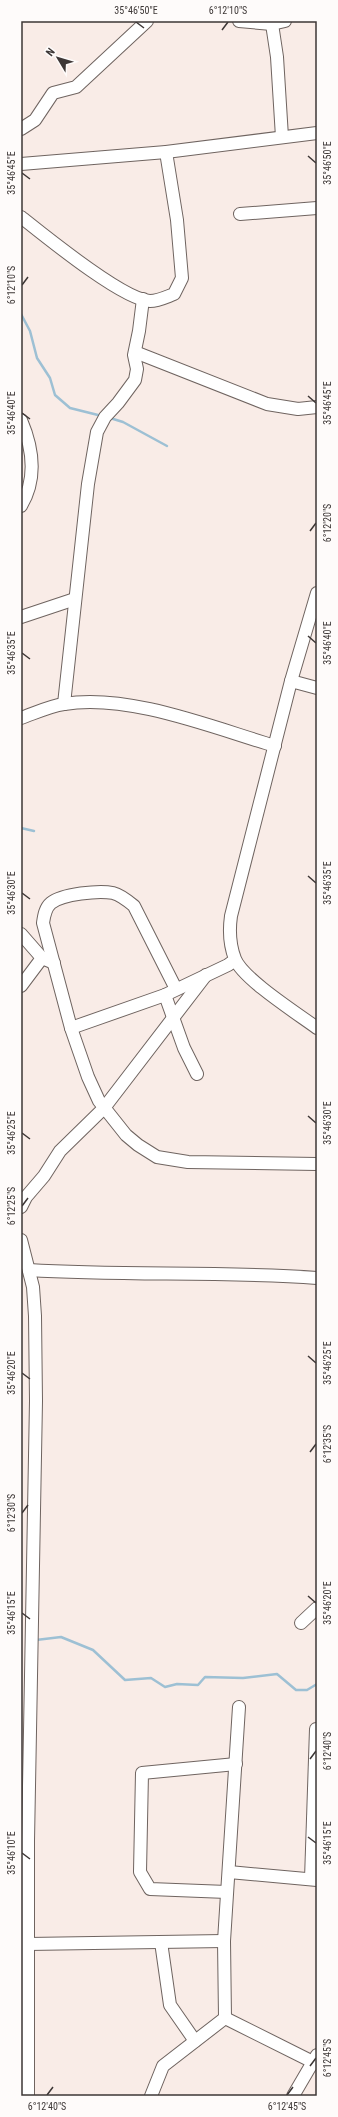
<svg xmlns="http://www.w3.org/2000/svg" width="338" height="2117" font-family="'Roboto Condensed',sans-serif">
	<style>
		.lines { fill: none; stroke-linecap: round; stroke-linejoin: round }
		.stream { stroke: #9dc0d4; stroke-width: 2.5 }
		.minor-casing { stroke: #6f6460; stroke-width: 14 }
		.minor { stroke: #fff; stroke-width: 12 }
		.ticks { fill: none; stroke: #3d3736; stroke-width: 1.5 }
		.neatline { fill: none; stroke: #3d3736; stroke-width: 1.5 }
		.ticks-label { font-size: 10px; text-anchor: middle; fill: #3d3736 }
	</style>
	<rect width="100%" height="100%" fill="#f9ece7"/>
	<g class="lines">
		<g class="stream">
			<path d="M 21,314 L 30,331 L 37,358 L 50,378 L 55,395 L 70,408 L 102,416"/>
			<path d="M 110,418 L 123,422 L 167,446"/>
			<path d="M 21,828 L 34,831"/>
			<path d="M 36,1640 L 61,1637 L 93,1650 L 125,1680 L 151,1678 L 165,1687 L 177,1684 L 198,1685 L 205,1677 L 243,1678 L 277,1674 L 296,1690 L 307,1690 L 317,1684"/>
		</g>
		<defs>
			<g id="minor">
				<path d="M 239,21 L 272,24 L 285,21"/>
				<path d="M 272,24 L 277,57 L 282,137"/>
				<path d="M 21,129 L 35,120 L 53,93 L 76,87 L 147,21"/>
				<path d="M 21,164 L 166,152 L 317,133"/>
				<path d="M 240,214 L 317,208"/>
				<path d="M 21,217 C 45,236 123,300 150,301 C 158,301 166,297 174,294 L 182,278 L 177,220 L 166,152"/>
				<path d="M 135,352 L 267,404 L 298,409 L 317,407"/>
				<path d="M 21,420 C 33,448 37,479 21,506"/>
				<path d="M 317,593 L 291,681 L 231,916 C 229,930 230,946 235,959 C 243,979 298,1014 317,1028"/>
				<path d="M 21,617 L 75,599"/>
				<path d="M 291,681 L 317,688"/>
				<path d="M 64,704 L 88,484 L 97,432 L 105,417 L 118,403 L 135,380 L 137,369 L 134,355 L 139,331 L 143,299"/>
				<path d="M 21,718 C 35,713 50,706 64,704 C 128,693 214,728 275,746"/>
				<path d="M 21,934 L 42,958 L 54,963"/>
				<path d="M 21,986 L 42,958"/>
				<path d="M 176,989 L 134,906 C 128,901 121,895 113,893 C 99,890 62,894 51,903 C 45,908 44,916 43,923 L 71,1028 L 88,1077 L 99,1101 L 126,1135 L 138,1145 L 157,1157 L 188,1162 L 317,1164"/>
				<path d="M 165,995 L 184,1048 L 197,1074"/>
				<path d="M 71,1028 L 165,995 L 228,965 L 235,960"/>
				<path d="M 21,1207 L 26,1197 L 44,1176 L 60,1151 L 104,1108 L 206,975"/>
				<path d="M 21,1240 L 33,1287 L 35,1316 L 36,1401 L 28,1841 L 28,2096"/>
				<path d="M 29,1270 C 125,1276 221,1271 317,1278"/>
				<path d="M 301,1623 L 317,1608"/>
				<path d="M 239,1707 L 224,1941 L 225,2018 L 317,2064"/>
				<path d="M 229,1872 L 317,1880"/>
				<path d="M 311,1879 L 316,1729"/>
				<path d="M 227,1892 L 150,1889 L 140,1872 L 142,1773 L 236,1764"/>
				<path d="M 161,1942 L 170,2005 L 195,2041"/>
				<path d="M 28,1944 L 224,1941"/>
				<path d="M 151,2096 L 163,2066 L 225,2018"/>
				<path d="M 293,2096 L 317,2055"/>
			</g>
		</defs>
		<use href="#minor" class="minor-casing"/>
		<use href="#minor" class="minor"/>
	</g>
	<path class="ticks" d="M 136,22 L 144,28M 222,30 L 228,22M 308,156 L 316,163M 22,173 L 30,179M 22,285 L 28,277M 308,396 L 316,403M 22,413 L 30,419M 310,531 L 316,523M 308,636 L 316,643M 22,653 L 30,659M 308,876 L 316,883M 22,893 L 30,899M 308,1116 L 316,1123M 22,1133 L 30,1139M 22,1206 L 28,1198M 308,1356 L 316,1363M 22,1373 L 30,1379M 310,1452 L 316,1444M 22,1513 L 28,1505M 308,1596 L 316,1603M 22,1613 L 30,1619M 310,1759 L 316,1751M 308,1837 L 316,1843M 22,1853 L 30,1859M 310,2066 L 316,2058M 47,2095 L 53,2087M 287,2095 L 293,2087"/>
	<rect width="338" height="2117" fill="none" stroke="#fefbfa" stroke-width="44"/>
	<g transform="translate(58 58) rotate(308)" stroke="#fefbfa" stroke-width="3" paint-order="stroke">
	<path d="M0-3L7 15L0 10L-7 15Z" fill="#3d3736"/>
	<text y="-6" font-size="11" font-weight="bold" text-anchor="middle" fill="#3d3736">N</text>
	</g>
	<rect x="22" y="22" width="294" height="2073" class="neatline"/>
	<g class="ticks-label">
		<text x="136" y="14">35°46'50"E</text>
		<text x="228" y="14">6°12'10"S</text>
		<text transform="translate(327 163) rotate(-90)" y="4">35°46'50"E</text>
		<text transform="translate(11 173) rotate(-90)" y="4">35°46'45"E</text>
		<text transform="translate(11 285) rotate(-90)" y="4">6°12'10"S</text>
		<text transform="translate(327 403) rotate(-90)" y="4">35°46'45"E</text>
		<text transform="translate(11 413) rotate(-90)" y="4">35°46'40"E</text>
		<text transform="translate(327 523) rotate(-90)" y="4">6°12'20"S</text>
		<text transform="translate(327 643) rotate(-90)" y="4">35°46'40"E</text>
		<text transform="translate(11 653) rotate(-90)" y="4">35°46'35"E</text>
		<text transform="translate(327 883) rotate(-90)" y="4">35°46'35"E</text>
		<text transform="translate(11 893) rotate(-90)" y="4">35°46'30"E</text>
		<text transform="translate(327 1123) rotate(-90)" y="4">35°46'30"E</text>
		<text transform="translate(11 1133) rotate(-90)" y="4">35°46'25"E</text>
		<text transform="translate(11 1206) rotate(-90)" y="4">6°12'25"S</text>
		<text transform="translate(327 1363) rotate(-90)" y="4">35°46'25"E</text>
		<text transform="translate(11 1373) rotate(-90)" y="4">35°46'20"E</text>
		<text transform="translate(327 1444) rotate(-90)" y="4">6°12'35"S</text>
		<text transform="translate(11 1513) rotate(-90)" y="4">6°12'30"S</text>
		<text transform="translate(327 1603) rotate(-90)" y="4">35°46'20"E</text>
		<text transform="translate(11 1613) rotate(-90)" y="4">35°46'15"E</text>
		<text transform="translate(327 1751) rotate(-90)" y="4">6°12'40"S</text>
		<text transform="translate(327 1843) rotate(-90)" y="4">35°46'15"E</text>
		<text transform="translate(11 1853) rotate(-90)" y="4">35°46'10"E</text>
		<text transform="translate(327 2058) rotate(-90)" y="4">6°12'45"S</text>
		<text x="47" y="2110">6°12'40"S</text>
		<text x="287" y="2110">6°12'45"S</text>
	</g>
</svg>
